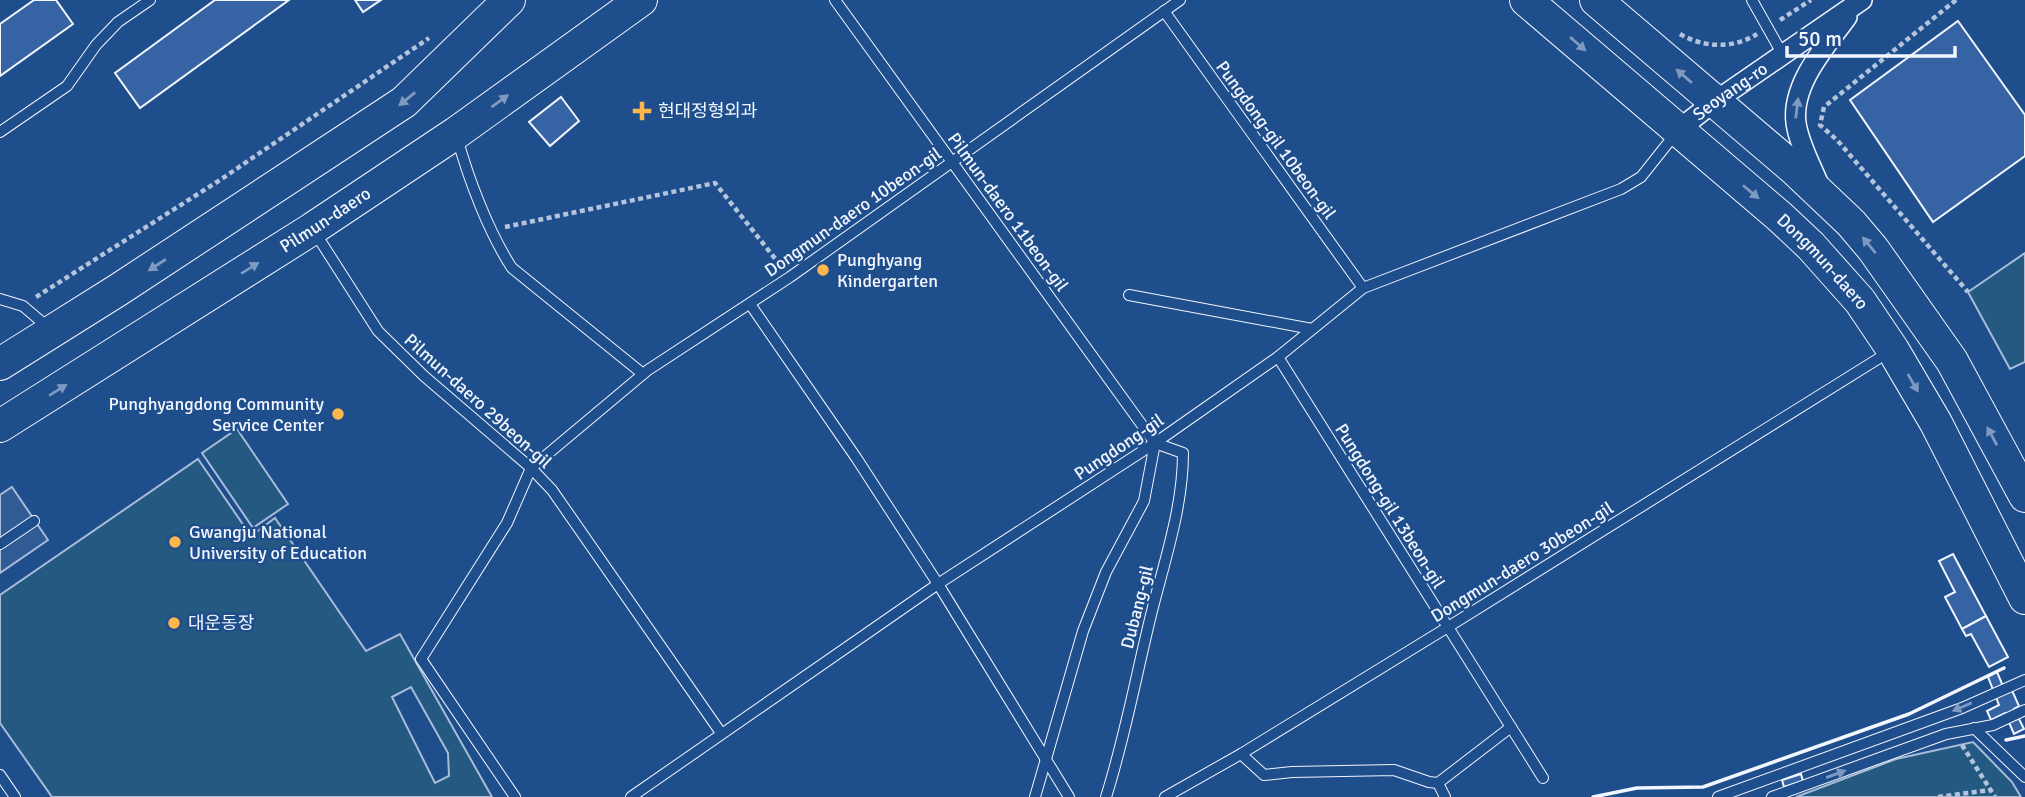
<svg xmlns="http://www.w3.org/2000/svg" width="2025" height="797" font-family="Signika,'Noto Sans KR',sans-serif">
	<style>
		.green { fill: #245a82; stroke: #a8bbd7; stroke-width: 2; fill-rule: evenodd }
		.parking { fill: #305b95; stroke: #a8bbd7; stroke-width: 2 }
		.building { fill: #3563a3; stroke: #f2f6ff; stroke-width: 2 }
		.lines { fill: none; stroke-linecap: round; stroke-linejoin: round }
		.lane-casing { stroke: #f2f6ff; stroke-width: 12 }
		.street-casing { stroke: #f2f6ff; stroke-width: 22 }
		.primary-casing { stroke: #f2f6ff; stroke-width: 34 }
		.path { stroke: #b3c4dc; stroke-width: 4.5; stroke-dasharray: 5 3.5; stroke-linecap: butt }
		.lane { stroke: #1f4e8c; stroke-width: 10 }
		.street { stroke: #1f4e8c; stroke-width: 19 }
		.primary { stroke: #1f4e8c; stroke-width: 32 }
		.wall { stroke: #f2f6ff; stroke-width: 3.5 }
		.oneway { fill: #7e9ac0 }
		.poi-dot { fill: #ffb74d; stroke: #1f4e8c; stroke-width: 2.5 }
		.labels { text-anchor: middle; stroke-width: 5; stroke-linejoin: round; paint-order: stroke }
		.street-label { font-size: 18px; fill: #f2f6ff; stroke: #1f4e8c }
		.poi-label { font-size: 18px; fill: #f2f6ff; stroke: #1f4e8c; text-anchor: start }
	</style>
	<rect width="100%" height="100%" fill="#1f4e8c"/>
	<g class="green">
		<path d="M 2025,253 L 2025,362 L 2010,369 L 1968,292 Z"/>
		<path d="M 237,429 L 288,504 L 253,528 L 202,453 Z"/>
		<path d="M 198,459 L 251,536 L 275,518 L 366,651 L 400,634 L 492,797 L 52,797 L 0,723 L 0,595 ZM 411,687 L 448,753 L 449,776 L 435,783 L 392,697 Z"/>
		<path d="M 1973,742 L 2012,782 L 2021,797 L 1796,797 L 1896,759 Z"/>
	</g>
	<path class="parking" d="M 12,487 L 48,540 L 0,573 L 0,495 Z"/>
	<g class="building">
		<path d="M 34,0 L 56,0 L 73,24 L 0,76 L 0,24 Z"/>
		<path d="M 215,0 L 289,0 L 140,108 L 115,73 Z"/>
		<path d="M 355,0 L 381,0 L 363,12 Z"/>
		<path d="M 1958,21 L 2025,115 L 2025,156 L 1933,222 L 1850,100 Z"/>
		<path d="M 561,97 L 579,121 L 550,146 L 529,122 Z"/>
		<path d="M 1953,554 L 1986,616 L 1962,629 L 1945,597 L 1955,592 L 1939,561 Z"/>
		<path d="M 1986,616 L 2008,657 L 1989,667 L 1971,634 L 1966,636 L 1962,629 Z"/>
		<path d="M 1997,672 L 2005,691 L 2011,688 L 2019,706 L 2014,709 L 2024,729 L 2014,734 L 2005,713 L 1991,720 L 1987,711 L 1999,705 L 1988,677 Z"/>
		<path d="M 1801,774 L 1803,781 L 1784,787 L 1782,780 Z"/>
	</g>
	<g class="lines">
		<defs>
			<g id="lane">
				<path d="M 835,0 L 1155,443"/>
				<path d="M 1752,0 L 1783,55"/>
				<path d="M 1164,11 L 1363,288"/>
				<path d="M 0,132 L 67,86 L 96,45 L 118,22 L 150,0"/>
				<path d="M 457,137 C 468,178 489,233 512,268 L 643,374"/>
				<path d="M 314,231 L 378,331 L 424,376 L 531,468 L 552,490 L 721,733"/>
				<path d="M 1129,295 L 1312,329"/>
				<path d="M 0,299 L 23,306 L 50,329"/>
				<path d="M 750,304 L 857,459 L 938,584 L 1069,797"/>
				<path d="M 1278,357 L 1543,778"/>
				<path d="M 0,544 L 34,521"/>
				<path d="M 1974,728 L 2025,777"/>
				<path d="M 1241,754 L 1264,775 L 1292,772 L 1394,770 L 1429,782 L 1438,783"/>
				<path d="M 0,775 L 15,797"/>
				<path d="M 515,797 L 421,659 L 507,523 L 531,468 L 648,370 L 790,277 L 1180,0"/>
				<path d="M 631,797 L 938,584 L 1155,443 L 1278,357 L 1363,288 L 1621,189 L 1641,177 L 1676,133"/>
				<path d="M 1035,797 L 1083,631 L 1106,572 L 1144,501 L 1155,443"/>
				<path d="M 1106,797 C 1125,737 1136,676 1151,615 C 1164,562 1183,508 1183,453 L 1155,443"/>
				<path d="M 1165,797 L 1241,754 L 1448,627 L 1889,352"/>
				<path d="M 1445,797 L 1438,783 L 1511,727"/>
				<path d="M 1718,797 L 1962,708 L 2025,680"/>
				<path d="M 1772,797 L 1946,734 L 1993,725 L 2025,710"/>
			</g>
			<g id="street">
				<path id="s1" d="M 1678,130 L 1714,102 L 1862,0"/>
				<path d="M 1819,185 C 1811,165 1799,144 1796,123 C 1791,84 1826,46 1847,17"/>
			</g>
			<g id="primary">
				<path id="s2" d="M 1526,0 L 1779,216 L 1811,246 L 1860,301 L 1893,350 L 1936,423 L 2025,598"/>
				<path d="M 1596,0 L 1793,168 L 1851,223 L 1873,249 L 1952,361 L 2025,496"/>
				<path d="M 0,364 L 118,290 L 404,102 L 509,0"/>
				<path id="s3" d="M 0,426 L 312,229 L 456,133 L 641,0"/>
			</g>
		</defs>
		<use href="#lane" class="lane-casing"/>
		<use href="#street" class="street-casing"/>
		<use href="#primary" class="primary-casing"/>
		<g class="path">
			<path d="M 1956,0 L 1824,107 L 1820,125 L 1837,140 L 1968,292"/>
			<path d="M 1780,20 L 1811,0"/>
			<path d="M 1680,34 C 1704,48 1733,49 1757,34"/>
			<path d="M 505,227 L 715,183 L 781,266"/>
			<path d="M 36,297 L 220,180 L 429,38"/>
			<path d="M 1962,745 L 1995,797"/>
			<path d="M 1938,797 L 1990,790"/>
		</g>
		<use href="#lane" class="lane"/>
		<use href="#street" class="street"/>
		<use href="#primary" class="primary"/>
		<g class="wall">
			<path d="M 2006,740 L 2025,736"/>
			<path d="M 1593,797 L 1637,788 L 1703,787 L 1909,714 L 2004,668"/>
		</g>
	</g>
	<defs><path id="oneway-solid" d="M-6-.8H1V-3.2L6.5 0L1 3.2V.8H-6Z" transform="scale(1.75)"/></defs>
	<g class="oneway">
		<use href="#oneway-solid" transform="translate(1578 44) rotate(41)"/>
		<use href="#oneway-solid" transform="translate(1684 76) rotate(-139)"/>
		<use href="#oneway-solid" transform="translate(407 99) rotate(141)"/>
		<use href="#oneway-solid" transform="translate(500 101) rotate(-36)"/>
		<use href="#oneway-solid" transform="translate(1797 108) rotate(-83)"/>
		<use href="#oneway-solid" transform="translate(1751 192) rotate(40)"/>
		<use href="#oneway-solid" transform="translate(1869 245) rotate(-129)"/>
		<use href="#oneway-solid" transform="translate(157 265) rotate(147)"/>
		<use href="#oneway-solid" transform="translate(250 268) rotate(-32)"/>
		<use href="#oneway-solid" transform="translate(1913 383) rotate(60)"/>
		<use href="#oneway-solid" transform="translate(58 390) rotate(-32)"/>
		<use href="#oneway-solid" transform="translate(1992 436) rotate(-118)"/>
		<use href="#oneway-solid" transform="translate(1962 707) rotate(157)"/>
		<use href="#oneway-solid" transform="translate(1836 774) rotate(-20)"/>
	</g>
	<g class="poi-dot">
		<path d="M638.5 100.5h7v7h7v7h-7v7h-7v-7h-7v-7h7z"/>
		<circle cx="823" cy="270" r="7"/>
		<circle cx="338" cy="414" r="7"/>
		<circle cx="175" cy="542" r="7"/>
		<circle cx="174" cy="623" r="7"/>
	</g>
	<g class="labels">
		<g class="street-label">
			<text dy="6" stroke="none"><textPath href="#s1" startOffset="65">Seoyang-ro</textPath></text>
			<text transform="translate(1276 140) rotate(54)" y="6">Pungdong-gil 10beon-gil</text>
			<text transform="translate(853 212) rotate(-35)" y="6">Dongmun-daero 10beon-gil</text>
			<text transform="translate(1008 212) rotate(54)" y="6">Pilmun-daero 11beon-gil</text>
			<text dy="6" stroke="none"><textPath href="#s3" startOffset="385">Pilmun-daero</textPath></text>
			<text dy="6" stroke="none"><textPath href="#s2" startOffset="396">Dongmun-daero</textPath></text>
			<text transform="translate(478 401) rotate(42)" y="6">Pilmun-daero 29beon-gil</text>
			<text transform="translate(1119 447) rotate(-34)" y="6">Pungdong-gil</text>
			<text transform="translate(1390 506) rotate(58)" y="6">Pungdong-gil 13beon-gil</text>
			<text transform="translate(1522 562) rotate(-32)" y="6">Dongmun-daero 30beon-gil</text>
			<text transform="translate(1137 607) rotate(-76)" y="6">Dubang-gil</text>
		</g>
		<g class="poi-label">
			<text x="658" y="117">현대정형외과</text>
			<text x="837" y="266">Punghyang<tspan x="837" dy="21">Kindergarten</tspan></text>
			<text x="324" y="410" text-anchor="end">Punghyangdong Community<tspan x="324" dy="21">Service Center</tspan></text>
			<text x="189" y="538">Gwangju National<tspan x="189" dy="21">University of Education</tspan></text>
			<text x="188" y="629">대운동장</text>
		</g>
	</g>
	<path d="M1787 46v10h168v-10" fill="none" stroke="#f2f6ff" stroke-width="3.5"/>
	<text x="1798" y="46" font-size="21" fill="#f2f6ff" stroke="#1f4e8c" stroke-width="5" paint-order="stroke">50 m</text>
</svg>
